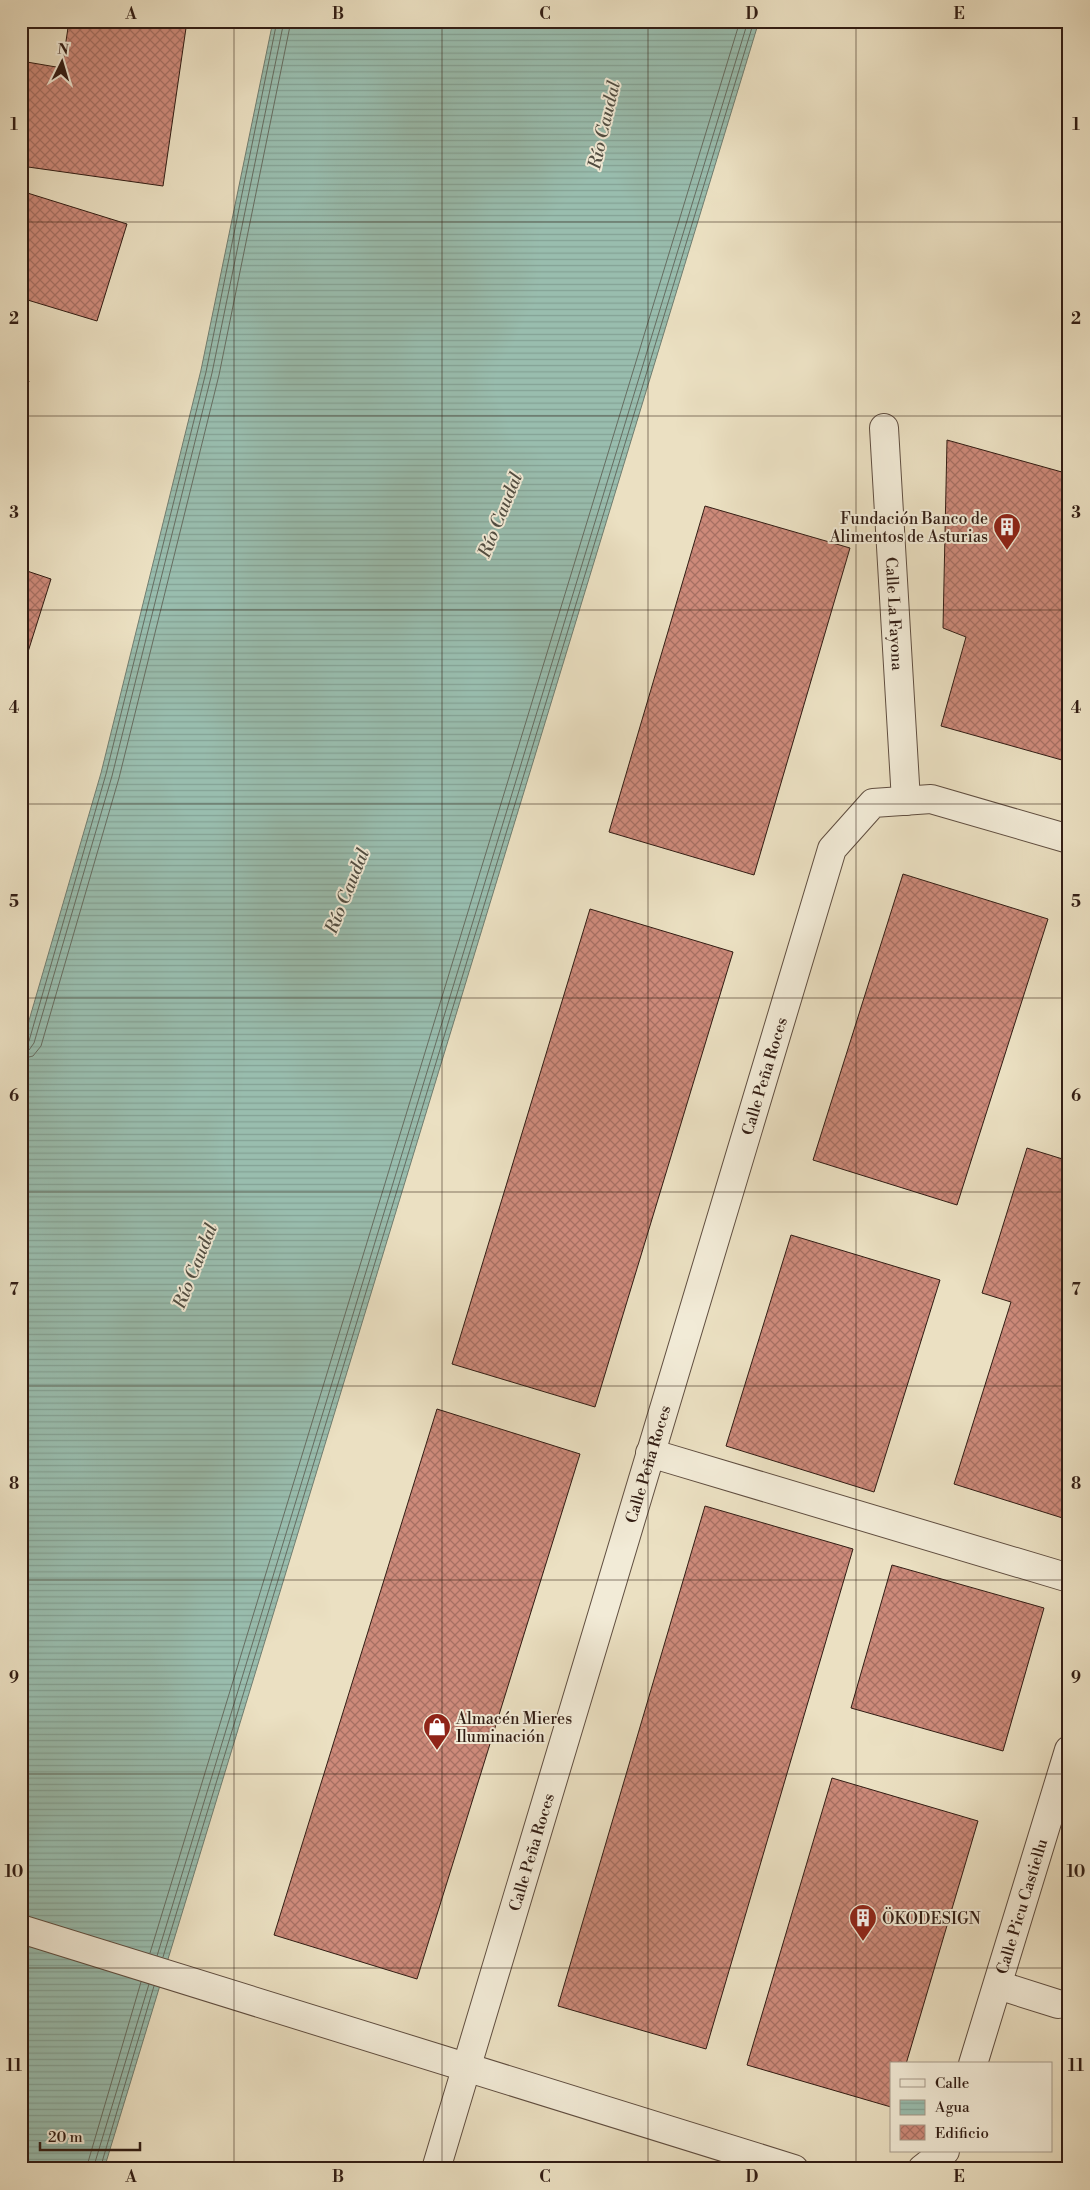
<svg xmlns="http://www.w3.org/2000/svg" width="1090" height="2190" font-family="'Libre Bodoni',serif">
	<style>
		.water { fill: url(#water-rules); stroke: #707d70 }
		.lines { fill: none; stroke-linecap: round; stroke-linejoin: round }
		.shore { stroke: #666d61; stroke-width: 1 }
		.building { fill: url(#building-cross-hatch); stroke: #321d14 }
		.minor-casing { stroke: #604e40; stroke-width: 30 }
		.minor { stroke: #f2ebd7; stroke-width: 28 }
		.grid { fill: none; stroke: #321d14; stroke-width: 1; stroke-opacity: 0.55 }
		.labels { text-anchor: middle; stroke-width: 4; stroke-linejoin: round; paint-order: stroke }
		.poi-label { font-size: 16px; fill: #321d14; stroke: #f2ebd7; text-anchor: start }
		.street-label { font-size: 16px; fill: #321d14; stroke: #f2ebd7 }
		.water-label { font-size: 18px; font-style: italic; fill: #514d42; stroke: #f2ebd7 }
		.neatline { fill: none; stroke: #321d14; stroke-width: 2 }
		.grid-label { font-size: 16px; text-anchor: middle; font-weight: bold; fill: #321d14 }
	</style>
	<defs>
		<pattern id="water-rules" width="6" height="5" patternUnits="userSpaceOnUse" patternTransform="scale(1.25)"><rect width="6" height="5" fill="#99bdae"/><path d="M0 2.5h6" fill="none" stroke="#84a295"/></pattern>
		<pattern id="building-cross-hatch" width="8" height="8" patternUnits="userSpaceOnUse" patternTransform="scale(1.25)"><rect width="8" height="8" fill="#cd8a7a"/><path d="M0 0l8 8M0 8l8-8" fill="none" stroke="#a77063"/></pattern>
	</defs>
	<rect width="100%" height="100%" fill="#ebe0c2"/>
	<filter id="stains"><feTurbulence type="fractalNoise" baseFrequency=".004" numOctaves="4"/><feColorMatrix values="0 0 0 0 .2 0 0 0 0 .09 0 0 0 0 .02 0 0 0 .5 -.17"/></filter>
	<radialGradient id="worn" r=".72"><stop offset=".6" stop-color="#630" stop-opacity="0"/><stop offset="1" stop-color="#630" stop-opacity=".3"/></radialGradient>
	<path class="water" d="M 273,21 L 759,21 L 104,2169 L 21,2169 L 21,1048 L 101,773 L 201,370 Z"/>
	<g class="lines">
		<g class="shore">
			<path d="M 21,1046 L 26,1045 L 29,1041 L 106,774 L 206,372 L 277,21"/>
			<path d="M 21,1052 L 29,1050 L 34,1043 L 112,776 L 212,373 L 284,21"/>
			<path d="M 21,1059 L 33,1056 L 41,1046 L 119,778 L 219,375 L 291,21"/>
			<path d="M 150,1953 L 740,21"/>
			<path d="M 157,1956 L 748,21"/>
			<path d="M 163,1957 L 754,21"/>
			<path d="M 86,2169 L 141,1982"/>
			<path d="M 93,2169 L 149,1984"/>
			<path d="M 100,2169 L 154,1986"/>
		</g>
	</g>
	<g class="building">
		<path d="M 69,21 L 187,21 L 163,186 L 21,166 L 21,61 L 62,68 Z"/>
		<path d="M 21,191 L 127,224 L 97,321 L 21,298 Z"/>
		<path d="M 21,379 L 29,381 L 21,405 Z"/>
		<path d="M 947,440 L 1069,474 L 1069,762 L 941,726 L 966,637 L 943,628 Z"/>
		<path d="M 705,506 L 850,548 L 754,875 L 609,832 Z"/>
		<path d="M 21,569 L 51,579 L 21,674 Z"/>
		<path d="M 903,874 L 1048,919 L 957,1205 L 813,1160 Z"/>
		<path d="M 590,909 L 733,952 L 595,1407 L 452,1364 Z"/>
		<path d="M 1027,1148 L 1069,1161 L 1069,1520 L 954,1484 L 1011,1302 L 982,1293 Z"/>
		<path d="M 791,1235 L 940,1280 L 874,1492 L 726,1446 Z"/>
		<path d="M 437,1409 L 580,1454 L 417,1979 L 274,1935 Z"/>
		<path d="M 705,1506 L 853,1549 L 706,2049 L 558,2006 Z"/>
		<path d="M 892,1565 L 1044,1608 L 1003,1751 L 851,1708 Z"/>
		<path d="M 832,1778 L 978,1821 L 906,2064 L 891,2064 L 891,2107 L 747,2065 Z"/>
		<path d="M 510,2162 L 530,2169 L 508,2169 Z"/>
	</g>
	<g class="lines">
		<defs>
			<g id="minor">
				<path id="s1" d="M 884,428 L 906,801"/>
				<path d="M 650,1453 L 1069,1578"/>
				<path d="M 21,1929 L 794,2169"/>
				<path d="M 998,1985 L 1058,2004"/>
				<path id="s2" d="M 973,2064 L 1069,1750"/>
				<path id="s3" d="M 436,2169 L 832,849 L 873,803 L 931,799 L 1069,839"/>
				<path d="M 922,2169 L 945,2151"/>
			</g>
		</defs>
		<use href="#minor" class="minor-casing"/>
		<use href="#minor" class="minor"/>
	</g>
	<path class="grid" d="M 234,21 L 234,2169M 442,21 L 442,2169M 648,21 L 648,2169M 856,21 L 856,2169M 21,222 L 1069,222M 21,416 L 1069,416M 21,610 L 1069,610M 21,804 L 1069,804M 21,998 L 1069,998M 21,1192 L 1069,1192M 21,1386 L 1069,1386M 21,1580 L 1069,1580M 21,1774 L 1069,1774M 21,1968 L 1069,1968"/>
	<defs>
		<symbol id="building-pin" viewBox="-11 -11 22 30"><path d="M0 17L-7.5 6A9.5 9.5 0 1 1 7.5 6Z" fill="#8f2418" stroke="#f2ebd7"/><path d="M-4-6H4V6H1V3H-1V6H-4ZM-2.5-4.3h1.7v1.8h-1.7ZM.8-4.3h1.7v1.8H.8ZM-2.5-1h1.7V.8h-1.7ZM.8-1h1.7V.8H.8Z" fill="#fff"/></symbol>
		<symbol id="shop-pin" viewBox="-11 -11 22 30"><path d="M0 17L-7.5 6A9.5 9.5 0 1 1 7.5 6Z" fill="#8f2418" stroke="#f2ebd7"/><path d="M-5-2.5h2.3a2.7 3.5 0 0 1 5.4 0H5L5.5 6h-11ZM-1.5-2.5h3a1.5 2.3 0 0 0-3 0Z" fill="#fff"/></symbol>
	</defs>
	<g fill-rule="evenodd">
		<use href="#building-pin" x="991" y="511" width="32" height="43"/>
		<use href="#shop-pin" x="421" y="1711" width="32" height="43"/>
		<use href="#building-pin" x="847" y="1902" width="32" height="43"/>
	</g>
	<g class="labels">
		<g class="poi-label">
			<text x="988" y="524" text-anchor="end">Fundación Banco de<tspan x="988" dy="18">Alimentos de Asturias</tspan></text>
			<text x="456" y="1724">Almacén Mieres<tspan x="456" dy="18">Iluminación</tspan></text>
			<text x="882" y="1924">ÖKODESIGN</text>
		</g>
		<g class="street-label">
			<text dy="6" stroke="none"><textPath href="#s1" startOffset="186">Calle La Fayona</textPath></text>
			<text dy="6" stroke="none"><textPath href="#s3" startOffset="1141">Calle Peña Roces</textPath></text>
			<text dy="6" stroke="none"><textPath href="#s3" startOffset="736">Calle Peña Roces</textPath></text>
			<text dy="6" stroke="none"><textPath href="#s3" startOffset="331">Calle Peña Roces</textPath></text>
			<text dy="6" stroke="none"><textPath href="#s2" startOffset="165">Calle Picu Castiellu</textPath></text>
		</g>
		<g class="water-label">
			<text transform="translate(604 125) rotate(-77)" y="6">Río Caudal</text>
			<text transform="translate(500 515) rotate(-68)" y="6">Río Caudal</text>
			<text transform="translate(347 891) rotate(-68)" y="6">Río Caudal</text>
			<text transform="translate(195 1266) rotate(-68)" y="6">Río Caudal</text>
		</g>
	</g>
	<rect width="1090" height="2190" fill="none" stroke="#ebe0c2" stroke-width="55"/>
	<rect x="890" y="2062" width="162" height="90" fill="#f2ebd7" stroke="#a59989"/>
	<rect x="900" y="2079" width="25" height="8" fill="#f2ebd7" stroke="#a59989"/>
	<text x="935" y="2088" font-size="15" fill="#321d14">Calle</text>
	<rect x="900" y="2100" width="25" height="15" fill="url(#water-rules)" stroke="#a59989"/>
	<text x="935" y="2112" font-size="15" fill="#321d14">Agua</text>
	<rect x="900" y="2125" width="25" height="15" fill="url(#building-cross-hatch)" stroke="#a59989"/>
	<text x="935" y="2138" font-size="15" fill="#321d14">Edificio</text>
	<g transform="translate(62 62) rotate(5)" stroke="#f2ebd7" stroke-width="4" paint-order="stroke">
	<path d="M0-4L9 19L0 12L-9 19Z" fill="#321d14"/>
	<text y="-8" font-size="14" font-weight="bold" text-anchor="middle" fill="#321d14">N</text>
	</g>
	<path d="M40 2142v8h100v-8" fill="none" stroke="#321d14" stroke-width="2.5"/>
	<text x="48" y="2142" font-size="15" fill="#321d14" stroke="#f2ebd7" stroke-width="4" paint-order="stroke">20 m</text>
	<rect x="28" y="28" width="1034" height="2134" class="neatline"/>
	<g class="grid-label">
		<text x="131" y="19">A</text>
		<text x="338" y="19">B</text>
		<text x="545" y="19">C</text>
		<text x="752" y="19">D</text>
		<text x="959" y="19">E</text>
		<text x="14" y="130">1</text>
		<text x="1076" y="130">1</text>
		<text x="14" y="324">2</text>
		<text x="1076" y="324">2</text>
		<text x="14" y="518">3</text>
		<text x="1076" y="518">3</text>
		<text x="14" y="713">4</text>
		<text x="1076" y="713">4</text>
		<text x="14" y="907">5</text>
		<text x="1076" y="907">5</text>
		<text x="14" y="1101">6</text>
		<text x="1076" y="1101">6</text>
		<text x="14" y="1295">7</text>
		<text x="1076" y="1295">7</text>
		<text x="14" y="1489">8</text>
		<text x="1076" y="1489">8</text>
		<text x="14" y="1683">9</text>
		<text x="1076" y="1683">9</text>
		<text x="14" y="1877">10</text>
		<text x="1076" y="1877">10</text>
		<text x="14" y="2071">11</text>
		<text x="1076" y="2071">11</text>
		<text x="131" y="2182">A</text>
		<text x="338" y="2182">B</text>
		<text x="545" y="2182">C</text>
		<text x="752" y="2182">D</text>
		<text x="959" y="2182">E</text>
	</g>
	<rect width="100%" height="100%" filter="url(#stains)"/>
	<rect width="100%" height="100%" fill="url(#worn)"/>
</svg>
